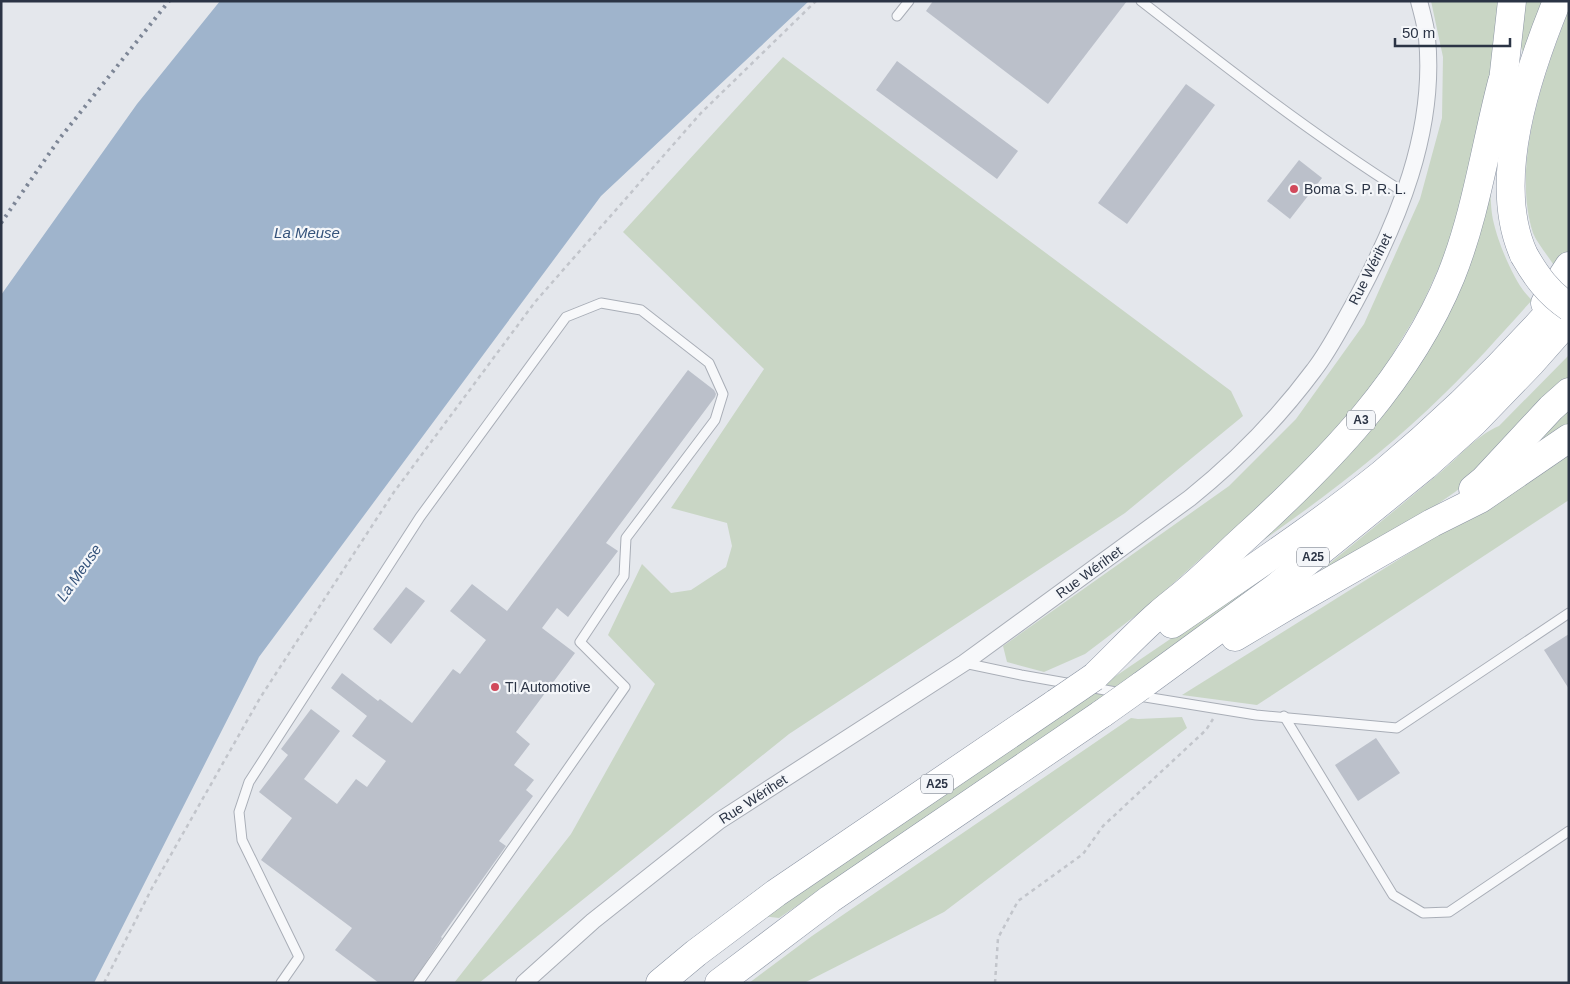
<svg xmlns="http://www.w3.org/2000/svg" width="1570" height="984" font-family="Helvetica,sans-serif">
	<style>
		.green { fill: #c9d6c5 }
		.water { fill: #9fb4cc }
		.building { fill: #bbc0ca }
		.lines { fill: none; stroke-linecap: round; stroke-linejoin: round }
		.lane-casing { stroke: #a9aeb7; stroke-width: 11 }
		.street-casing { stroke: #a9aeb7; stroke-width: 18 }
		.highway-casing { stroke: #8b94a3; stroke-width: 29 }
		.path { stroke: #c2c5cb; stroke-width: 2.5; stroke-dasharray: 4 4; stroke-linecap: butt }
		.lane { stroke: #f7f8fa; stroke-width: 9 }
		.street { stroke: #f7f8fa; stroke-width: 16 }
		.highway { stroke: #fff; stroke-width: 28 }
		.rail { stroke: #7d8696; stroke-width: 4; stroke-dasharray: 2.5 5; stroke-linecap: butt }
		.highway-bridge-casing { stroke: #8b94a3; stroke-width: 29; stroke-linecap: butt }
		.highway-bridge { stroke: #fff; stroke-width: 28 }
		.poi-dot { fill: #d1495b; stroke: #f4f6f9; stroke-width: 2 }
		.labels { text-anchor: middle; stroke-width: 4.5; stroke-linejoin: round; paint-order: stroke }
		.shield { fill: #f4f6f9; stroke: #676e7b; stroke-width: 1 }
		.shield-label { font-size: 12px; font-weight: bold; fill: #2b3445 }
		.poi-label { font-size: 14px; fill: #2b3445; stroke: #f4f6f9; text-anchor: start }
		.street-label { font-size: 14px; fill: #2b3445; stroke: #f4f6f9 }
		.water-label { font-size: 15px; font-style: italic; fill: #34527a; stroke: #f4f6f9 }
	</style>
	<rect width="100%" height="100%" fill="#e4e7ec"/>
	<g class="green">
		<path d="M 1431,1 L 1500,1 L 1486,116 L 1456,230 L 1421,307 L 1382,372 L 1335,431 L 1289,479 L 1147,607 L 1085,654 L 1044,672 L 1007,662 L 1003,646 L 1229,486 L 1296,419 L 1364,324 L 1420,199 L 1442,118 L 1443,57 Z"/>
		<path d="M 1522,1 L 1550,1 L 1518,91 L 1523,53 L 1518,36 Z"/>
		<path d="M 1569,9 L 1569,253 L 1558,272 C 1552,261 1537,243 1533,233 C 1511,164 1544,74 1569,9 Z"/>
		<path d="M 783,57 L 1231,391 L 1243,416 L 1125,513 L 789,734 L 479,983 L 454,983 L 571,834 L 655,684 L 608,635 L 642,564 L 671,593 L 691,590 L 726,567 L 732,546 L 727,523 L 671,508 L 764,369 L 623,232 Z"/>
		<path d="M 1490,189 C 1491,201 1491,213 1494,224 C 1499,245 1516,287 1532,300 C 1503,332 1475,364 1444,394 C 1379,458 1305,512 1230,563 L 1345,452 Z"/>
		<path d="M 1569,355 L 1569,381 L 1479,473 L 1455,492 L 1422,515 L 1309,580 C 1354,544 1398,508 1442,471 C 1460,456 1477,435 1499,426 Z"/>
		<path d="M 1569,403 L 1569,427 L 1514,461 Z"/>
		<path d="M 1569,453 L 1569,500 L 1257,705 L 1182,695 Z"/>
		<path d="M 1309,545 L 1195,634 L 779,918 L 762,916 Z"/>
		<path d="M 1182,717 L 1187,728 L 944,912 L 804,983 L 749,983 L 812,936 L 1131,718 L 1138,719 Z"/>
	</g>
	<path class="water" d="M 220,1 L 809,1 L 601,196 L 259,657 L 94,983 L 1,983 L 1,295 L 137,104 Z"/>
	<g class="building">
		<path d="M 933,1 L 1127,1 L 1048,104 L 926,11 Z"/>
		<path d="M 897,61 L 1018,151 L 997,179 L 876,90 Z"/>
		<path d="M 1186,84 L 1215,105 L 1127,224 L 1098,203 Z"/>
		<path d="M 1299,160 L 1322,178 L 1290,219 L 1267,201 Z"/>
		<path d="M 688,370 L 714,390 L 716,394 L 715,397 L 606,543 L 618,551 L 568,617 L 557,608 L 542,628 L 575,653 L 516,732 L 530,744 L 514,765 L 534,780 L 526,790 L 533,796 L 499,841 L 506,846 L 441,937 L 442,938 L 412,983 L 379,983 L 335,950 L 352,928 L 261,860 L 292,818 L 259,792 L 288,755 L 281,749 L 311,709 L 340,731 L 304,779 L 337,804 L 356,779 L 367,787 L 386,761 L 352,736 L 367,716 L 331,688 L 342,673 L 378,701 L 380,699 L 412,723 L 453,669 L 460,674 L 486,640 L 450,611 L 472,584 L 507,611 Z"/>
		<path d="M 406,587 L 425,601 L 391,644 L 373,629 Z"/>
		<path d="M 1569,634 L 1569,689 L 1544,650 Z"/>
		<path d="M 1376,738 L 1400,773 L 1358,801 L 1335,765 Z"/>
	</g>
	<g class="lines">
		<defs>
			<g id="lane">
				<path d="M 1141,1 C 1227,68 1313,135 1405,193"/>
				<path d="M 897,16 L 909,1"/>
				<path d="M 964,663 L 1021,675 L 1072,684"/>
				<path d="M 1089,687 L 1121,693"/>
				<path d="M 1139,696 L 1256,715 L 1397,728 L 1569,613"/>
				<path d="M 1284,716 L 1393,895 L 1423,913 L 1449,912 L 1569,831"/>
				<path d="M 281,983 L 299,957 L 242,840 L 239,812 L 249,782 L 420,517 L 566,317 L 601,303 L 641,310 L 709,363 L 723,394 L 715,420 L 626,538 L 624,576 L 580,642 L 625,687 L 418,983"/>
			</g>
			<path id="street" d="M 524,983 L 593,921 L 719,821 L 964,663 L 1190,498 C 1236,461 1279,417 1314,370 C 1329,351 1343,323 1355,302 C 1398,222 1436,131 1427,38 C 1426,26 1422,13 1419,1"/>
			<g id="highway">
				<path d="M 1501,99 L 1512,1"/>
				<path d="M 1524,255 C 1490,181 1528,72 1557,1"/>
				<path d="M 1545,303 L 1569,266"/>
				<path d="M 1473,489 L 1484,480 L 1551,408 L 1569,392"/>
				<path d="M 1172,624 C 1243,575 1315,528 1382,474 C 1449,418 1512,356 1569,290"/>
				<path d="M 1235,637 L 1287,606 L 1432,523 L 1480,499 L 1569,438"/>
				<path d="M 1094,677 C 1116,656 1136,634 1159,614 C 1168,606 1179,598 1188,590 C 1209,572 1229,552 1250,533 C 1330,460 1409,379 1451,276 C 1476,214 1485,147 1502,82"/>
				<path d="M 1141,686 L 1275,588 L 1425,466 L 1474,422 L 1531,363 L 1569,320"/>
				<path d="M 660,983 L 696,953 L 776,893 L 1056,703"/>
				<path d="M 719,983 L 830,899 L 1103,713"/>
			</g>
		</defs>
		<use href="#lane" class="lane-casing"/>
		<use href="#street" class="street-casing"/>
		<use href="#highway" class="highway-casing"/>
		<g class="path">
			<path d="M 104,983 L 152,888 L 260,698 L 394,492 L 535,302 L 701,113 L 816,1"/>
			<path d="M 995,983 L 998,938 L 1018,901 L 1083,854 L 1103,826 L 1206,730 L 1213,719"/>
		</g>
		<use href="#lane" class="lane"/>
		<use href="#street" class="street"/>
		<use href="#highway" class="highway"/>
		<path class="rail" d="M 1,223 L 60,138 L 169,1"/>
		<defs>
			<g id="highway-bridge">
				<path d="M 1524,255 C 1536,276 1548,293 1569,307"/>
				<path d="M 1056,703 L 1094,677"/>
				<path d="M 1103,713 L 1141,686"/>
			</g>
		</defs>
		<use href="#highway-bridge" class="highway-bridge-casing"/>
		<use href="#highway-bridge" class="highway-bridge"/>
	</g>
	<g class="poi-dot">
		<circle cx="1294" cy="189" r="5"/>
		<circle cx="495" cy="687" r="5"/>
	</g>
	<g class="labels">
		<g class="shield">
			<rect x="1347" y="410.5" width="28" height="19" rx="4"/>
			<rect x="1297" y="547.5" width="32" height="19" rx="4"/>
			<rect x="921" y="774.5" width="32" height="19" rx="4"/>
		</g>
		<g class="shield-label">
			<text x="1361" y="424">A3</text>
			<text x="1313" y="561">A25</text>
			<text x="937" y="788">A25</text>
		</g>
		<g class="poi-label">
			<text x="1304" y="194">Boma S. P. R. L.</text>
			<text x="505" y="692">TI Automotive</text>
		</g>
		<g class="street-label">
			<text transform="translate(1370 269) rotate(-63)" y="5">Rue Wérihet</text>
			<text transform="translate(1089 572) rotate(-36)" y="5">Rue Wérihet</text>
			<text transform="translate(753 799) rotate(-33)" y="5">Rue Wérihet</text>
		</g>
		<g class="water-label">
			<text x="307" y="238">La Meuse</text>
			<text transform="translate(79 573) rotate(-55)" y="5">La Meuse</text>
		</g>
	</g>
	<rect width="1570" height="984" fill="none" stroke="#2b3445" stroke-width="5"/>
	<path d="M1395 38v8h115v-8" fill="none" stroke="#2b3445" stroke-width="2.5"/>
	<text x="1402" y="38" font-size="15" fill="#2b3445" stroke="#f4f6f9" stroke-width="4" paint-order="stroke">50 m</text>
</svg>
